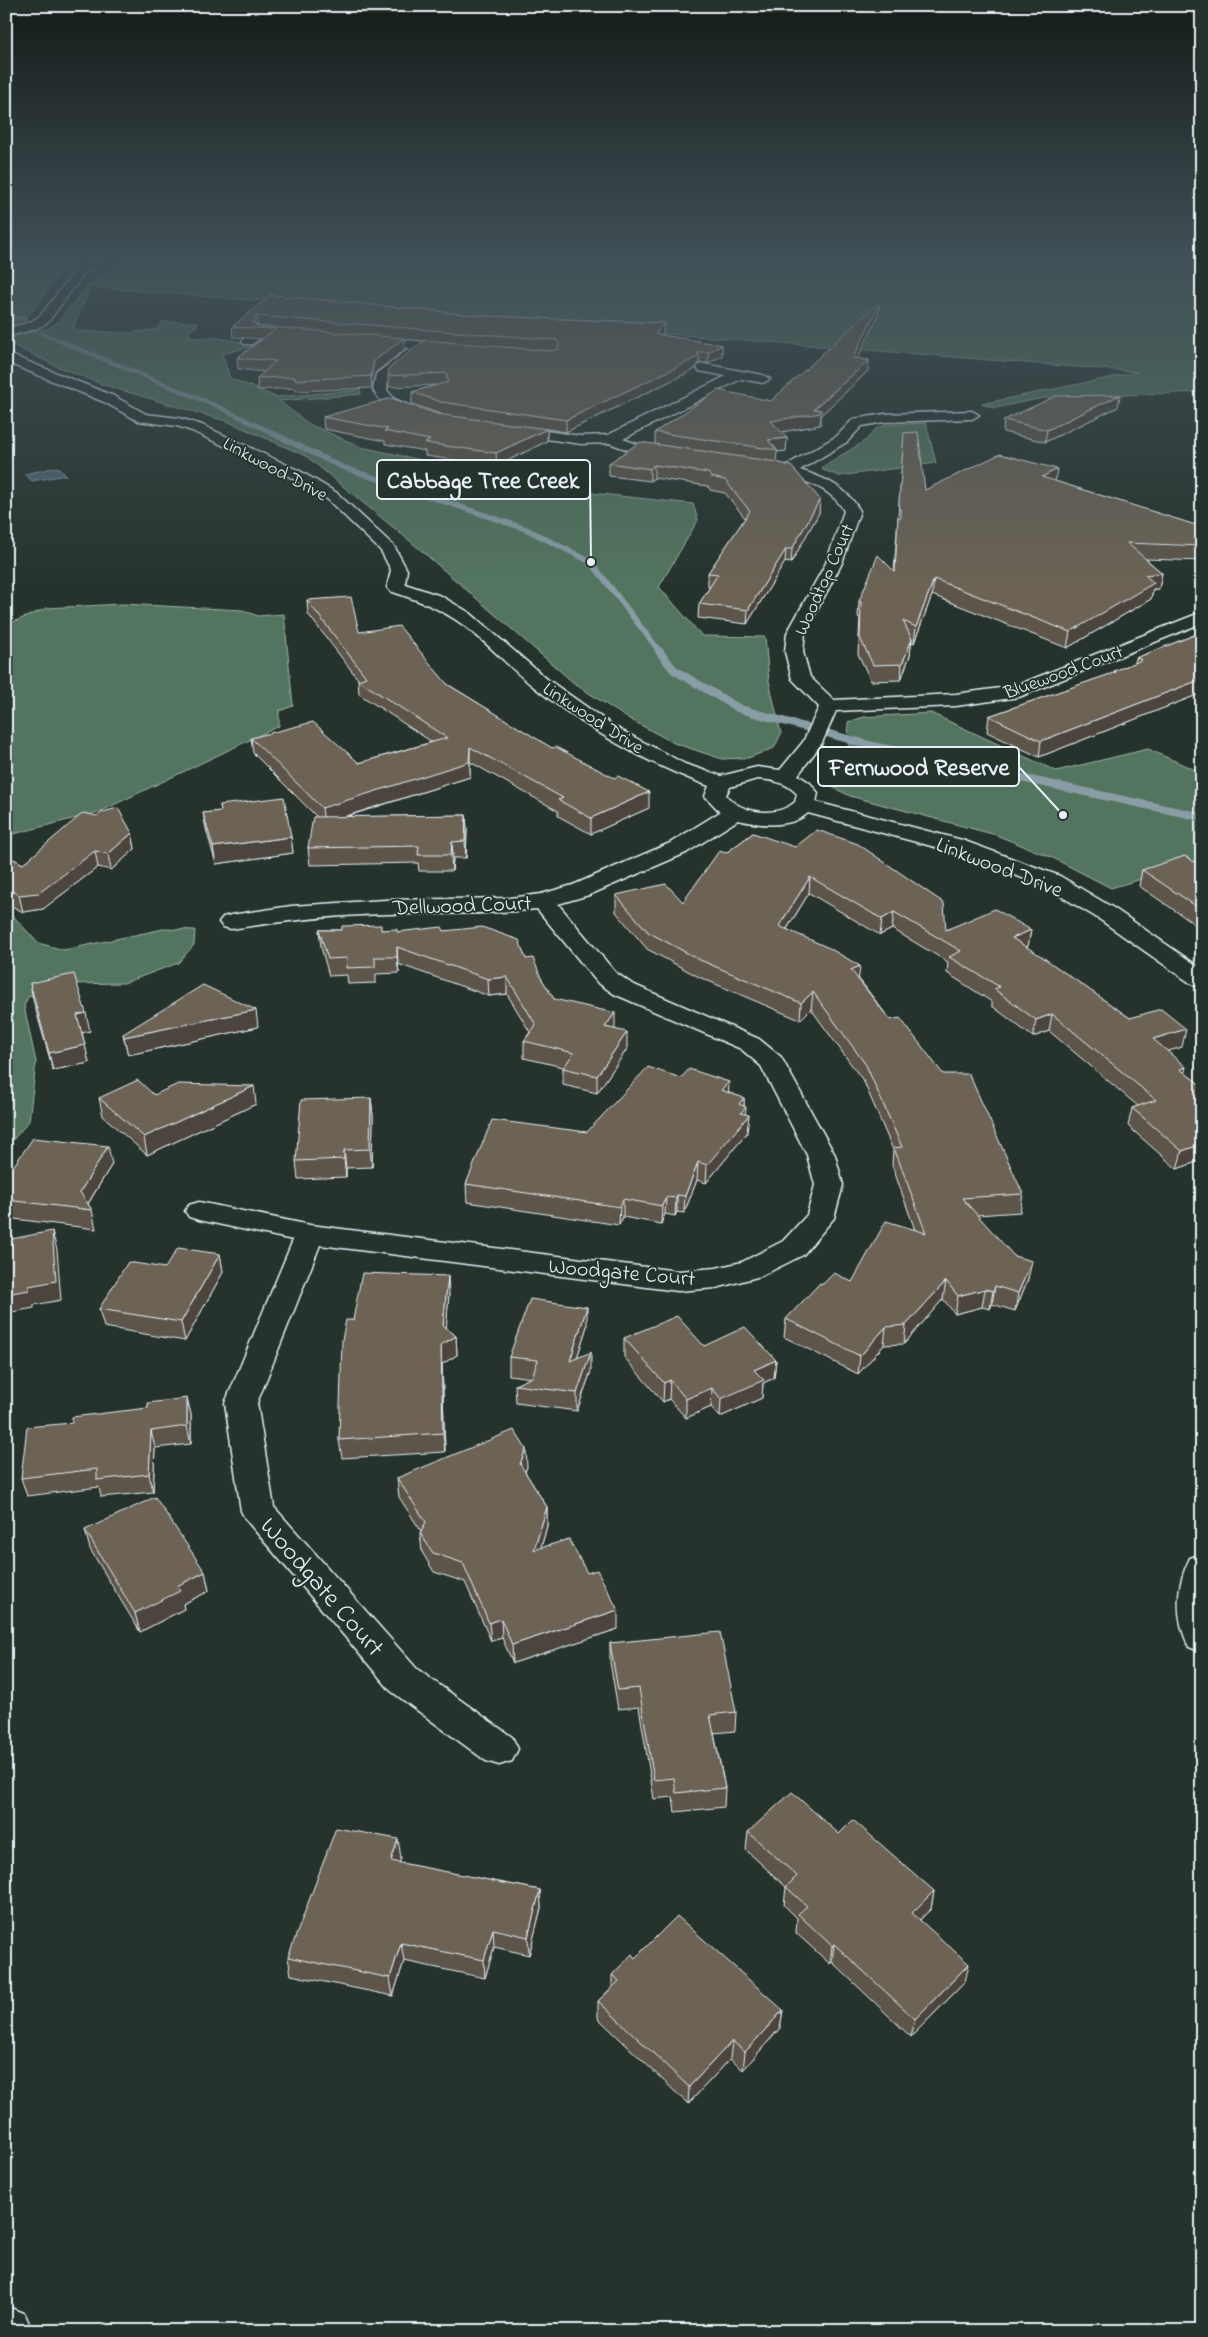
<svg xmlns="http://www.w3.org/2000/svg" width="1208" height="2337" font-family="'Indie Flower',sans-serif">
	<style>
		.green { fill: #53755f; stroke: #9eb3ac }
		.water { fill: #4a6570; stroke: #899da6 }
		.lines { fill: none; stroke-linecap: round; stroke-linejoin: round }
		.stream-far2 { stroke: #899da6; stroke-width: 4.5 }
		.stream-far1 { stroke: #899da6; stroke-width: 5.5 }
		.stream { stroke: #899da6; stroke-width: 8 }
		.street-casing { stroke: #e8f1f8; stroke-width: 3 }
		.street { fill: #26332d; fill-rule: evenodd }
		.wall { fill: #5d5549; stroke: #e8f1f8 }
		.shaded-wall { fill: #4c453c; stroke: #e8f1f8 }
		.building { fill: #6c6355; stroke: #e8f1f8 }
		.labels { text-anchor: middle; stroke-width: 4; stroke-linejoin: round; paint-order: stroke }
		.far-street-label { font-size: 19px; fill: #e8f1f8; stroke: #26332d }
		.street-label { font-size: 22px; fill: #e8f1f8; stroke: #26332d }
		.near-street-label { font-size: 26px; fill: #e8f1f8; stroke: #26332d }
		.leader { fill: none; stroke: #e8f1f8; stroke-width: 2 }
		.callout-dot { fill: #e8f1f8; stroke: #26332d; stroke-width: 2 }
		.callout { fill: #26332d; stroke: #e8f1f8; stroke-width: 2 }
		.callout-label { font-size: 24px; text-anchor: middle; font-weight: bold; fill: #e8f1f8 }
	</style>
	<rect width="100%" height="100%" fill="#26332d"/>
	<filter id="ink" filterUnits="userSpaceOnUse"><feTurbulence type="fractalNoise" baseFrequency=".02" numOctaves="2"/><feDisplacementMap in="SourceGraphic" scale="10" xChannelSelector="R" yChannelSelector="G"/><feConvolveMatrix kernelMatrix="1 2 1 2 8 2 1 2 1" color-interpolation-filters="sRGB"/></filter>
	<g filter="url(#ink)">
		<g class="green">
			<path d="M 6,259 L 77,259 C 73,262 68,265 64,269 C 45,287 35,322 6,327 Z"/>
			<path d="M 125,259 L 1202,259 L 1202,392 L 1043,398 L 995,408 L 981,404 L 1138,372 L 91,287 L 73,327 L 76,328 L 75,331 L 130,333 L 158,329 L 162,322 L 197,322 L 197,325 L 187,333 L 195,338 L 214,337 L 257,345 L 222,354 L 230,378 L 276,397 L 360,390 L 361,394 L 279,401 L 309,424 L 361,447 L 555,489 L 693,504 L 698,520 L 659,587 L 702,636 L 765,637 L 769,681 L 781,734 L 774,748 L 748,758 L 722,759 L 674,743 L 624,716 L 575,684 L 416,546 L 306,456 L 229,422 L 104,385 L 58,367 L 7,342 L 16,336 L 49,328 L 57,323 L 86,287 Z"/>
			<path d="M 926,423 L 936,463 L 839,476 L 823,470 L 822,468 L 825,465 L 865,441 L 877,428 L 887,425 Z"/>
			<path d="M 122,604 L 242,610 L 258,616 L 284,614 L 293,706 L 279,711 L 279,726 L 99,812 L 6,836 L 6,625 L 47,608 Z"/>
			<path d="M 931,713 L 1056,771 L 1148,749 L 1202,773 L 1202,861 L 1111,888 L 1051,857 L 996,835 L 850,796 L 832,787 L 828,772 L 849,748 L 848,722 L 864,717 Z"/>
			<path d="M 6,913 L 14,917 L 38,943 L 64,950 L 163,929 L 195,930 L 194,945 L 178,963 L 124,983 L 66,984 L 28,997 L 24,1006 L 36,1062 L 29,1121 L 6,1148 Z"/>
		</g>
		<path class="water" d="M 58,467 L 66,475 L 32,481 L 24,474 Z"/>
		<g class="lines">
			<g class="stream-far2">
				<path d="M 6,316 L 25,319"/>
				<path d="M 43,334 L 217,406 L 271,432"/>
			</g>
			<path class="stream-far1" d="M 268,431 L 342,467 L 526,529 L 591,562 L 660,652"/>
			<path class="stream" d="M 659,651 L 674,670 L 740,709 L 873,746 L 1202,817"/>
			<defs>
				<g id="street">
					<path d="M 93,259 L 106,259 L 83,275 L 48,322 L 38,328 L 6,337 L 6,329 L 30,322 L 40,316 L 75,271 Z"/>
					<path d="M 278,316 L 282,317 L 284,320 L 282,323 L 252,344 L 244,344 L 242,341 L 244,338 Z"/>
					<path d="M 368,337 L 426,342 L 428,345 L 426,348 L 388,378 L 387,390 L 394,399 L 425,412 L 427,415 L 425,418 L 415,418 L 384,405 L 373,390 L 376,374 L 410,348 L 364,344 L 362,341 L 364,338 Z"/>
					<path d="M 6,353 L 114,396 L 146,414 L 179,418 L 202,425 L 300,471 L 337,493 L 394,546 L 407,570 L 405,584 L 441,596 L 470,613 L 547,679 L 615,727 L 685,764 L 721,776 L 757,767 L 780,770 L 803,742 L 819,707 L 792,679 L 785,652 L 787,633 L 826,563 L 844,511 C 828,481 787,477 757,469 L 755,466 L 762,462 L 785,466 L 837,436 L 853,419 L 885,414 L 972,411 L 979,415 L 972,419 L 885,422 L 862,426 L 847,442 L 800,470 C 825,478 847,487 860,511 L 842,563 L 805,633 L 803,652 L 810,677 L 834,700 L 956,694 L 1015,686 L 1202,612 L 1202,623 L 1019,697 L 956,706 L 836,711 L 822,743 L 798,775 L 810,783 L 818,793 L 816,802 L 962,840 L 1060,876 L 1115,909 L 1202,969 L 1202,987 L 1193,985 L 1099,919 L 1044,886 L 946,850 L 808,813 C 790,829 759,825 738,820 L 686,853 L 589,895 L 558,904 L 615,972 L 632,984 L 759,1039 L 781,1057 L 835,1155 L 843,1185 L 834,1218 L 803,1255 L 761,1276 L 716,1288 L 678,1291 L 320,1245 L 257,1403 L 274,1507 L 417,1669 L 512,1737 L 518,1749 L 512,1761 L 499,1765 L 486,1761 L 391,1691 L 246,1520 L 241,1511 L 225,1403 L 293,1240 L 199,1220 L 189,1217 L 185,1211 L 189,1205 L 199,1202 L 310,1225 L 678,1271 L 716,1268 L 742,1262 L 783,1241 L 807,1215 L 815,1185 L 807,1155 L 761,1066 L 741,1049 L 614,994 L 597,982 L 537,909 C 488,915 437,913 388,914 C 335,915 283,921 231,929 L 223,927 L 219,922 L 223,917 L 231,915 L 291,906 L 385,900 L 510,898 L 541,894 L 573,885 L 670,843 L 720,812 L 705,796 L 709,786 C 645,763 587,729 534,687 C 507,666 484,638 456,620 C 435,606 414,599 390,591 L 387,587 L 391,570 L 381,551 L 327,499 L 290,477 L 192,431 L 177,426 L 138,421 L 104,402 L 6,362 ZM 757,779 C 773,780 786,782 797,794 L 795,802 C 777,818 741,814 726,795 L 730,787 Z"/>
					<path d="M 704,364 L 763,375 L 770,379 L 763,383 L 741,379 L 623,439 L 637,444 L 673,450 L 675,453 L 673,456 L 668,457 L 634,452 L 609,443 L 581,444 L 511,434 L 504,430 L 511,426 L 581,436 L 608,435 L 726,376 L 699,371 L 697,368 L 699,365 Z"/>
					<path d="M 1202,1554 L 1202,1652 L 1189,1647 C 1175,1619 1175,1587 1190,1558 Z"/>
					<path d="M 6,2306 L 25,2314 L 32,2331 L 6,2331 Z"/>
				</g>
			</defs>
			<use href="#street" class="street-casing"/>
			<use href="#street" class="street"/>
		</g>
		<g class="wall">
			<path d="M 271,295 L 485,316 L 664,323 L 663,333 L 662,335 L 722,345 L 722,356 L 708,363 L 699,363 L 695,369 L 566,432 L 547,429 L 547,441 L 497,466 L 425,456 L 425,451 L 385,444 L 385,441 L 324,429 L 323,417 L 441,414 L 412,404 L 412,392 L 436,385 L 389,387 L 388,376 L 424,341 L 404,339 L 405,349 L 375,373 L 372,388 L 296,391 L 295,388 L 258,390 L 257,378 L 265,372 L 238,369 L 237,358 L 262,339 L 233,337 L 232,327 Z"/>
			<path d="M 879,305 L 878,316 L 857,359 L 869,360 L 868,371 L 821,415 L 820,425 L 781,432 L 787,438 L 786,451 L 777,452 L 776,462 L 820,499 L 819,513 L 791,563 L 785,562 L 747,624 L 698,618 L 699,604 L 710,587 L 708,587 L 708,573 L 745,518 L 725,493 L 710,490 L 708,486 L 654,478 L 650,481 L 609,476 L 609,463 L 655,444 L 655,432 L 771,401 Z"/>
			<path d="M 1120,395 L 1118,407 L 1045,442 L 1003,432 L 1004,420 Z"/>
			<path d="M 904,433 L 925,490 L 1055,481 L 1202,527 L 1202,561 L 1146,559 L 1162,573 L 1159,589 L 1153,589 L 1151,599 L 1067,648 L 932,595 L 914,643 L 911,642 L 910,655 L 901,680 L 871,681 L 858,654 L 860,618 L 858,617 L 859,601 L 894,571 Z"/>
			<path d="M 307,600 L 359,632 L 447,684 L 649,808 L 591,834 L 558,816 L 558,811 L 470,762 L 470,777 L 345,817 L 466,815 L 467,831 L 466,858 L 453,858 L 452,871 L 419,871 L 418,863 L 310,865 L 308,848 L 317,817 L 253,753 L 251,738 L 359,763 L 432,742 L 359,694 L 358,679 L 308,614 Z"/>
			<path d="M 1202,632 L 1202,693 L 1039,757 L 987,732 L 989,716 L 1114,673 L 1114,671 L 1135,663 L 1136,658 Z"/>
			<path d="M 220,805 L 291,837 L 293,853 L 216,864 L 206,829 L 203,813 L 221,811 Z"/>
			<path d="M 132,833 L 135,849 L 111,870 L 98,867 L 43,909 L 23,912 L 6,903 L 6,855 L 23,864 Z"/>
			<path d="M 753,833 L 946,930 L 1031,930 L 1028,946 L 1026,947 L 1130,1018 L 1182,1047 L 1167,1051 L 1185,1073 L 1202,1086 L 1202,1160 L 1177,1169 L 1128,1126 L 1132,1108 L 1138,1106 L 1049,1031 L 1033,1037 L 992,1006 L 992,1002 L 947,973 L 948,962 L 892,929 L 880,935 L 809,893 L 787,929 L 859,979 L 1023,1194 L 1020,1212 L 977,1215 L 1028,1279 L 1015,1311 L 992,1304 L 990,1309 L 982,1307 L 955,1314 L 943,1299 L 904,1344 L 884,1345 L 858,1374 L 784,1337 L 786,1319 L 823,1284 L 852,1282 L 915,1230 L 892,1165 L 893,1150 L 864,1082 L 811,1009 L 800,1020 L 699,977 L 647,949 L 616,912 L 616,895 L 683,902 L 726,853 Z"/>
			<path d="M 1202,867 L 1202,929 L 1139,886 L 1142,870 Z"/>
			<path d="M 319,930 L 382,930 L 397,932 L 444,931 L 526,959 L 541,978 L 554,999 L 615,1029 L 627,1049 L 597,1093 L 563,1085 L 563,1067 L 524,1058 L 524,1041 L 530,1032 L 507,994 L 489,996 L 398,964 L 399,973 L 376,974 L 376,983 L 348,984 L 347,975 L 329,976 L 321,947 Z"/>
			<path d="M 30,983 L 90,1031 L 82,1032 L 89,1063 L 53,1070 L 33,1000 Z"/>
			<path d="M 258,1027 L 128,1055 L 123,1034 Z"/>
			<path d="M 681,1078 L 744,1098 L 744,1106 L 747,1133 L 706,1183 L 697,1180 L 684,1213 L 677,1212 L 675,1216 L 665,1214 L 661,1224 L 623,1217 L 619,1225 L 467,1202 L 466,1184 L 587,1132 Z"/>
			<path d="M 154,1095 L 256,1104 L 147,1155 L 103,1116 L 99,1098 Z"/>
			<path d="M 371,1098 L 373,1116 L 372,1167 L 346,1168 L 346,1177 L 298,1179 L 296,1161 Z"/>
			<path d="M 112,1164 L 88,1204 L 92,1210 L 96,1229 L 6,1218 L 6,1177 Z"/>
			<path d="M 220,1254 L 223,1272 L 185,1341 L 104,1327 L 99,1309 L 165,1268 Z"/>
			<path d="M 449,1294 L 446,1328 L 456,1336 L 457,1355 L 442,1364 L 445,1452 L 342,1458 L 339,1440 L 353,1320 Z"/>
			<path d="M 587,1326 L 577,1358 L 591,1371 L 577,1411 L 516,1403 L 515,1385 L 531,1378 L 509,1375 L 509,1357 Z"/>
			<path d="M 624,1338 L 704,1346 L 776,1360 L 774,1378 L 763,1383 L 762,1398 L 720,1417 L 711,1407 L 686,1418 L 669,1399 L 663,1402 L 624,1357 Z"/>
			<path d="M 187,1398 L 191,1415 L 191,1444 L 155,1448 L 153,1492 L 101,1497 L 99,1487 L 27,1496 L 21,1478 L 72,1423 L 148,1408 Z"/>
			<path d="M 527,1467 L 525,1472 L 547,1507 L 547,1526 L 541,1548 L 587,1573 L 618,1629 L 513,1663 L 502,1638 L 491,1641 L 465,1582 L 434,1572 L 422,1552 L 420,1533 L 421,1531 L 399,1497 L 397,1478 Z"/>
			<path d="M 85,1530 L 205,1572 L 209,1591 L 183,1604 L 184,1609 L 140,1632 L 90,1549 Z"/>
			<path d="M 610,1643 L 736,1712 L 735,1731 L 714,1733 L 725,1788 L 724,1807 L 675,1812 L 673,1797 L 654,1799 L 639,1707 L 618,1709 L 610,1662 Z"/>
			<path d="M 748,1832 L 839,1834 L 934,1891 L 931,1909 L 920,1920 L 965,1982 L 911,2037 L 832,1962 L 830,1964 L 796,1933 L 797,1918 L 784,1905 L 786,1887 L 746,1850 Z"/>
			<path d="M 401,1858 L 399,1863 L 540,1890 L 541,1908 L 529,1955 L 494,1947 L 485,1978 L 404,1961 L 393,1996 L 291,1975 L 288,1957 Z"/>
			<path d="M 635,1958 L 783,2010 L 780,2028 L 743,2070 L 730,2059 L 688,2104 L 598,2018 L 598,2001 L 612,1987 L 612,1975 Z"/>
		</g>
		<g class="shaded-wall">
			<path d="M 879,305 L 878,316 L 852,370 L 853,358 Z"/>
			<path d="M 256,316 L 258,327 L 253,322 Z"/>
			<path d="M 664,323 L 663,333 L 655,345 L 655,334 Z"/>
			<path d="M 404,338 L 405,349 L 375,373 L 372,388 L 371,376 L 374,361 Z"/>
			<path d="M 722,345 L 722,356 L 708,363 L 709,352 Z"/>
			<path d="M 699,352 L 699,363 L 695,369 L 566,432 L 566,420 Z"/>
			<path d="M 869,360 L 868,371 L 821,415 L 820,425 L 770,434 L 771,421 L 814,409 Z"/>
			<path d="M 1120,395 L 1118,407 L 1045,442 L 1047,430 Z"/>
			<path d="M 547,429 L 547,441 L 497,466 L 496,453 Z"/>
			<path d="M 787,438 L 786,451 L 777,452 L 777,450 L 768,440 Z"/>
			<path d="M 654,465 L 654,478 L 650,481 L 650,469 Z"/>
			<path d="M 1057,469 L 1055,483 L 1042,477 Z"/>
			<path d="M 820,499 L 819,513 L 791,563 L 792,549 Z"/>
			<path d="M 786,549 L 785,562 L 747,624 L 748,610 Z"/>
			<path d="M 1162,573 L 1159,589 L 1153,589 L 1151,599 L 1067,648 L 1070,632 L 1145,575 Z"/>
			<path d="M 934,579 L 932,595 L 914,643 L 916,627 Z"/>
			<path d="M 912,639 L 910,655 L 901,680 L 902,664 Z"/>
			<path d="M 1202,679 L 1202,693 L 1039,757 L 1041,741 Z"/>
			<path d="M 470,747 L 470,777 L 324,823 L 322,808 Z"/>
			<path d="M 649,792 L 649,808 L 591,834 L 591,818 Z"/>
			<path d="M 466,815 L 467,831 L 466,858 L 465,841 Z"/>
			<path d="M 132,833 L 135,849 L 111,870 L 108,854 Z"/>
			<path d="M 291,837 L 293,853 L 216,864 L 213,847 Z"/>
			<path d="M 452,842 L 453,858 L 452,871 L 451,855 Z"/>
			<path d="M 95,851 L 98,867 L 43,909 L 23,912 L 19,895 Z"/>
			<path d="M 810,877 L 809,893 L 778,943 L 779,926 Z"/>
			<path d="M 894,912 L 892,929 L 880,935 L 882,919 Z"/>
			<path d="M 1031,930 L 1028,946 L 1009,955 L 1012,938 Z"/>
			<path d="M 397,947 L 398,964 L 399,973 L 397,957 Z"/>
			<path d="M 860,966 L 858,983 L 851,970 Z"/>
			<path d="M 507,977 L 507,994 L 489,996 L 488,979 Z"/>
			<path d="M 813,992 L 811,1009 L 800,1020 L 801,1003 Z"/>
			<path d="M 256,1010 L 258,1027 L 128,1055 L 124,1037 Z"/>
			<path d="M 86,1013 L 90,1031 L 81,1033 L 77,1015 Z"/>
			<path d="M 615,1013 L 615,1030 L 605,1027 Z"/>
			<path d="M 1052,1014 L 1049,1031 L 1033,1037 L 1036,1020 Z"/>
			<path d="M 1186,1029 L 1182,1047 L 1149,1057 L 1153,1039 Z"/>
			<path d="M 627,1032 L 627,1049 L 597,1093 L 597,1076 Z"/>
			<path d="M 85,1045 L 89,1063 L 53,1070 L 49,1053 Z"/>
			<path d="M 1186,1067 L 1182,1084 L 1180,1069 Z"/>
			<path d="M 729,1082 L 728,1099 L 721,1090 Z"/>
			<path d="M 254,1086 L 256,1104 L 147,1155 L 144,1137 Z"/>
			<path d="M 371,1098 L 373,1116 L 372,1167 L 370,1149 Z"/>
			<path d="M 744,1098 L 744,1109 L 746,1107 L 745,1120 L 749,1115 L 747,1133 L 706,1183 L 707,1165 L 739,1104 Z"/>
			<path d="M 1202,1144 L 1202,1160 L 1177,1169 L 1182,1151 Z"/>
			<path d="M 108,1146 L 112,1164 L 84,1210 L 80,1192 Z"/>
			<path d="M 344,1150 L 346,1168 L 346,1177 L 344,1159 Z"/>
			<path d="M 698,1162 L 697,1180 L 684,1213 L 685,1196 Z"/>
			<path d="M 677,1195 L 677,1212 L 675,1216 L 676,1198 Z"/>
			<path d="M 666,1197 L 665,1214 L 661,1224 L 662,1206 Z"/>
			<path d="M 623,1199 L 623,1217 L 619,1225 L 620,1207 Z"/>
			<path d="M 52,1231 L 57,1250 L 61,1300 L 34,1305 L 34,1308 L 6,1313 L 6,1294 L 29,1286 Z"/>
			<path d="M 220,1254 L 223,1272 L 185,1341 L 181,1322 Z"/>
			<path d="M 1032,1261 L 1028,1279 L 1015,1311 L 1018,1293 Z"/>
			<path d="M 448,1276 L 449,1294 L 445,1343 L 456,1336 L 457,1355 L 442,1364 L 445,1452 L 443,1433 L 441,1345 Z"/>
			<path d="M 946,1281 L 943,1299 L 904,1344 L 906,1325 Z"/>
			<path d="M 995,1286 L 992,1304 L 990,1309 L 993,1291 Z"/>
			<path d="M 985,1289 L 982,1307 L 955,1314 L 958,1296 Z"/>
			<path d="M 587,1307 L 587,1326 L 570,1380 L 570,1361 Z"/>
			<path d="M 886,1327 L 884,1345 L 858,1374 L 860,1356 Z"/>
			<path d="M 591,1352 L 591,1371 L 577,1411 L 577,1393 Z"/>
			<path d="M 776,1360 L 774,1378 L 763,1383 L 762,1398 L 720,1417 L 721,1399 L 754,1370 Z"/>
			<path d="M 670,1380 L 669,1399 L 663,1402 L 664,1383 Z"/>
			<path d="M 712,1388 L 711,1407 L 686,1418 L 686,1399 Z"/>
			<path d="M 187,1398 L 191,1415 L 191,1444 L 187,1426 Z"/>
			<path d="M 151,1431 L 155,1448 L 153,1492 L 149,1474 Z"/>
			<path d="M 526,1449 L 527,1467 L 520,1483 L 520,1464 Z"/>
			<path d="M 547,1507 L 547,1526 L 535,1569 L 534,1550 Z"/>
			<path d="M 205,1572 L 209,1591 L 183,1604 L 184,1609 L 140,1632 L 135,1613 L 177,1586 Z"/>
			<path d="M 618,1610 L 618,1629 L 513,1663 L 512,1645 Z"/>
			<path d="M 501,1619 L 502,1638 L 491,1641 L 489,1623 Z"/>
			<path d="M 398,1839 L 401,1858 L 393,1879 L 391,1861 Z"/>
			<path d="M 540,1890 L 541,1908 L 529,1955 L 528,1937 Z"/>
			<path d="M 934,1891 L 931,1909 L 908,1931 L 912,1913 Z"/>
			<path d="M 493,1929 L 494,1947 L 485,1978 L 484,1960 Z"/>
			<path d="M 401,1943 L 404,1961 L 393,1996 L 390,1978 Z"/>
			<path d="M 834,1944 L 832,1962 L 830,1964 L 832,1946 Z"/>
			<path d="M 969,1964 L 965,1982 L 911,2037 L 915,2019 Z"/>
			<path d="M 783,2010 L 780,2028 L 743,2070 L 745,2052 Z"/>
			<path d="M 732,2041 L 730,2059 L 688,2104 L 689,2087 Z"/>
		</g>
		<g class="building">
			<path d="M 271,295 L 485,316 L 664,323 L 655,334 L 722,345 L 709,352 L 699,352 L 696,358 L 566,420 L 441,402 L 412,392 L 448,382 L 446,373 L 388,376 L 389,368 L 425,340 L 551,351 L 558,349 L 559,344 L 556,340 L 256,316 L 253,322 L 257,326 L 404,338 L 374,361 L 371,376 L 295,380 L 295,377 L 257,378 L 276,361 L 237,358 L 276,329 L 232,327 Z"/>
			<path d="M 877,304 L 879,305 L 853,358 L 869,360 L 814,409 L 821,410 L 821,413 L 771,421 L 787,438 L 768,440 L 777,450 L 655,432 L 718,390 L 771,401 Z"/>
			<path d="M 1120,395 L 1047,430 L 1004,420 L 1056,396 Z"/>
			<path d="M 391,398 L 437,414 L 547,429 L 496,453 L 425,443 L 430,440 L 384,431 L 388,429 L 323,417 Z"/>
			<path d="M 918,432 L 925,490 L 1000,454 L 1057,469 L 1042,477 L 1202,527 L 1202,546 L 1127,543 L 1162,573 L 1145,575 L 1154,583 L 1070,632 L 934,579 L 916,627 L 903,621 L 912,639 L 902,664 L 873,665 L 860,638 L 861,602 L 859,601 L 878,555 L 895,572 L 898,518 L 901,517 L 899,503 L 904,433 Z"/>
			<path d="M 640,442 L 777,462 L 791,466 L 820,499 L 792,549 L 786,549 L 748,610 L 699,604 L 718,574 L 708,573 L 750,511 L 725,480 L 711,477 L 708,473 L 654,465 L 650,469 L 609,463 Z"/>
			<path d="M 351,597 L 359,632 L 399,626 L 447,684 L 552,748 L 556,747 L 614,778 L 618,776 L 649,792 L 591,818 L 558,800 L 563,798 L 470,747 L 469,762 L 322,808 L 251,738 L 313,722 L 359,763 L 447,738 L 358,680 L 366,677 L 307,600 Z"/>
			<path d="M 1202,632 L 1202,679 L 1041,741 L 989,716 L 1116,672 L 1114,671 L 1142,660 L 1136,658 Z"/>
			<path d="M 284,797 L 291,837 L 213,847 L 203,813 L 221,811 L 220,805 Z"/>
			<path d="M 118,808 L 132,833 L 108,854 L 95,851 L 39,893 L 19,895 L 6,888 L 6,855 L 23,864 L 83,813 L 97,816 L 102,812 Z"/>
			<path d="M 466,815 L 465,841 L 452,842 L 451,855 L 418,855 L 419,846 L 308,848 L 313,817 Z"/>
			<path d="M 817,830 L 858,844 L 944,903 L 946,930 L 995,909 L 1031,930 L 1012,938 L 1038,954 L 1130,1018 L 1161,1009 L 1186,1029 L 1153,1039 L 1186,1067 L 1180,1069 L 1202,1086 L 1202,1144 L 1182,1151 L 1132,1108 L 1156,1100 L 1052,1014 L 1036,1020 L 994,989 L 1000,987 L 949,957 L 961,951 L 894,912 L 882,919 L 810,877 L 779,926 L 829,948 L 860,966 L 851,970 L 890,1020 L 900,1018 L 943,1074 L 969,1074 L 1023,1194 L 962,1198 L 1014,1256 L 1032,1261 L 1018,1293 L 995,1286 L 993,1291 L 985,1289 L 958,1296 L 946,1281 L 906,1325 L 886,1327 L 860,1356 L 786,1319 L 820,1283 L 823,1284 L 834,1273 L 852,1282 L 886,1221 L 926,1233 L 894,1148 L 902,1147 L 866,1065 L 813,992 L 801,1003 L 700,960 L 648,932 L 616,895 L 666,884 L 683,902 L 719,851 L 726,853 L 753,833 L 795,847 Z"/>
			<path d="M 1185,856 L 1202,867 L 1202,910 L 1142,870 Z"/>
			<path d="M 381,925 L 381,930 L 397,929 L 397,932 L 442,927 L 444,931 L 482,927 L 519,940 L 526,959 L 533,958 L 541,978 L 554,999 L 615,1013 L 605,1027 L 627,1032 L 597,1076 L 563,1068 L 574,1053 L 524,1041 L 536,1025 L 507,977 L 488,979 L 397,947 L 397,957 L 375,957 L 375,967 L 346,968 L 347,958 L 328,959 L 319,930 L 342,930 L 342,926 Z"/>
			<path d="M 74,974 L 86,1013 L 77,1015 L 85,1045 L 49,1053 L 30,983 Z"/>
			<path d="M 203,985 L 256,1010 L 124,1037 L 123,1034 Z"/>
			<path d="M 648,1067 L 681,1078 L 689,1069 L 729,1082 L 721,1090 L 744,1098 L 739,1104 L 746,1107 L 741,1113 L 749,1115 L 707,1165 L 698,1162 L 685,1196 L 677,1195 L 676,1198 L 666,1197 L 662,1206 L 623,1199 L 620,1207 L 466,1184 L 492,1120 L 587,1132 Z"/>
			<path d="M 138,1080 L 154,1095 L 178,1084 L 254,1086 L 144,1137 L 99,1098 Z"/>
			<path d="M 371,1098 L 370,1149 L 344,1150 L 344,1159 L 296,1161 L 301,1100 Z"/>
			<path d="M 33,1138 L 108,1146 L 80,1192 L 92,1210 L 6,1200 L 6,1177 Z"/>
			<path d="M 52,1231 L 56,1281 L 29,1286 L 29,1290 L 6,1294 L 6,1240 Z"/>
			<path d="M 178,1248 L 220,1254 L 181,1322 L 99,1309 L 128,1262 L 165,1268 Z"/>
			<path d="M 362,1273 L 448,1276 L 443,1325 L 456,1336 L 441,1345 L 443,1433 L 339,1440 L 342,1340 L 346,1320 L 353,1320 Z"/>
			<path d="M 530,1299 L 587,1307 L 570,1361 L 591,1352 L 577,1393 L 515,1385 L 532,1377 L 538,1360 L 509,1357 Z"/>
			<path d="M 677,1316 L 704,1346 L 745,1327 L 776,1360 L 754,1370 L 764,1380 L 721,1399 L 712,1388 L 686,1399 L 670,1380 L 664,1383 L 624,1338 Z"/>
			<path d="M 187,1398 L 187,1426 L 151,1431 L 149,1474 L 97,1480 L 97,1469 L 21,1478 L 27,1427 L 72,1423 L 72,1417 L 148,1408 L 148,1403 Z"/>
			<path d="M 514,1430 L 526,1449 L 520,1464 L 547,1507 L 534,1550 L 569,1539 L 587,1573 L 597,1570 L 618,1610 L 512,1645 L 501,1619 L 489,1623 L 463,1563 L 433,1553 L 420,1533 L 426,1522 L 397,1478 Z"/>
			<path d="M 155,1497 L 205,1572 L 177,1586 L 180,1591 L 135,1613 L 85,1530 Z"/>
			<path d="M 720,1632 L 736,1712 L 710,1715 L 725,1788 L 676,1793 L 674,1778 L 654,1780 L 639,1688 L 618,1690 L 610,1643 Z"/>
			<path d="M 792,1792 L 839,1834 L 853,1820 L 934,1891 L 912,1913 L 969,1964 L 915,2019 L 834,1944 L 832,1946 L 798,1914 L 807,1906 L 786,1887 L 797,1876 L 748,1832 Z"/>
			<path d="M 336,1828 L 398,1839 L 391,1861 L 540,1890 L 528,1937 L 493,1929 L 484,1960 L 401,1943 L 390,1978 L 288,1957 Z"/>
			<path d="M 677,1916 L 783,2010 L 745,2052 L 732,2041 L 689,2087 L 598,2001 L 619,1981 L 612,1975 L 632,1954 L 635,1958 Z"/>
		</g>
	</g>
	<linearGradient id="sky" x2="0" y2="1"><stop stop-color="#151c19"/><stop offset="0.44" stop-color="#415057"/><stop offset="1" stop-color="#415057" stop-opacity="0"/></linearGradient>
	<rect width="1208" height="587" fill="url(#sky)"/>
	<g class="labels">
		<g class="far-street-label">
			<text transform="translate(276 468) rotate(28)" y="7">Linkwood Drive</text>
			<text transform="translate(823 579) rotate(-66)" y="7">Woodtop Court</text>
			<text transform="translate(1063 671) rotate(-20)" y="7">Bluewood Court</text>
			<text transform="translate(594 717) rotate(33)" y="7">Linkwood Drive</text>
		</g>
		<g class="street-label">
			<text transform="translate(1000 866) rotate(21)" y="8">Linkwood Drive</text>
			<text transform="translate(462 904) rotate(-2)" y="8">Dellwood Court</text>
			<text transform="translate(622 1271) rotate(5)" y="8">Woodgate Court</text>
		</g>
		<g class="near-street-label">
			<text transform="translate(323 1586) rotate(49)" y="9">Woodgate Court</text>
		</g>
	</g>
	<path class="leader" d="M591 562L590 479M1063 815L1019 767"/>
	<g class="callout-dot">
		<circle cx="591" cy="562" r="5"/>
		<circle cx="1063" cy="815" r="5"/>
	</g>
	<g class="callout">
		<rect x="377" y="460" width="213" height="39" rx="5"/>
		<rect x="818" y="747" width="201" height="39" rx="5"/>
	</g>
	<g class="callout-label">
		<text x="483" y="488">Cabbage Tree Creek</text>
		<text x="919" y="775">Fernwood Reserve</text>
	</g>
	<rect width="1208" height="2337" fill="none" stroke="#26332d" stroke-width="25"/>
	<rect x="12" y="12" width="1183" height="2312" fill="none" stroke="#e8f1f8" stroke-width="2" filter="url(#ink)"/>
</svg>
